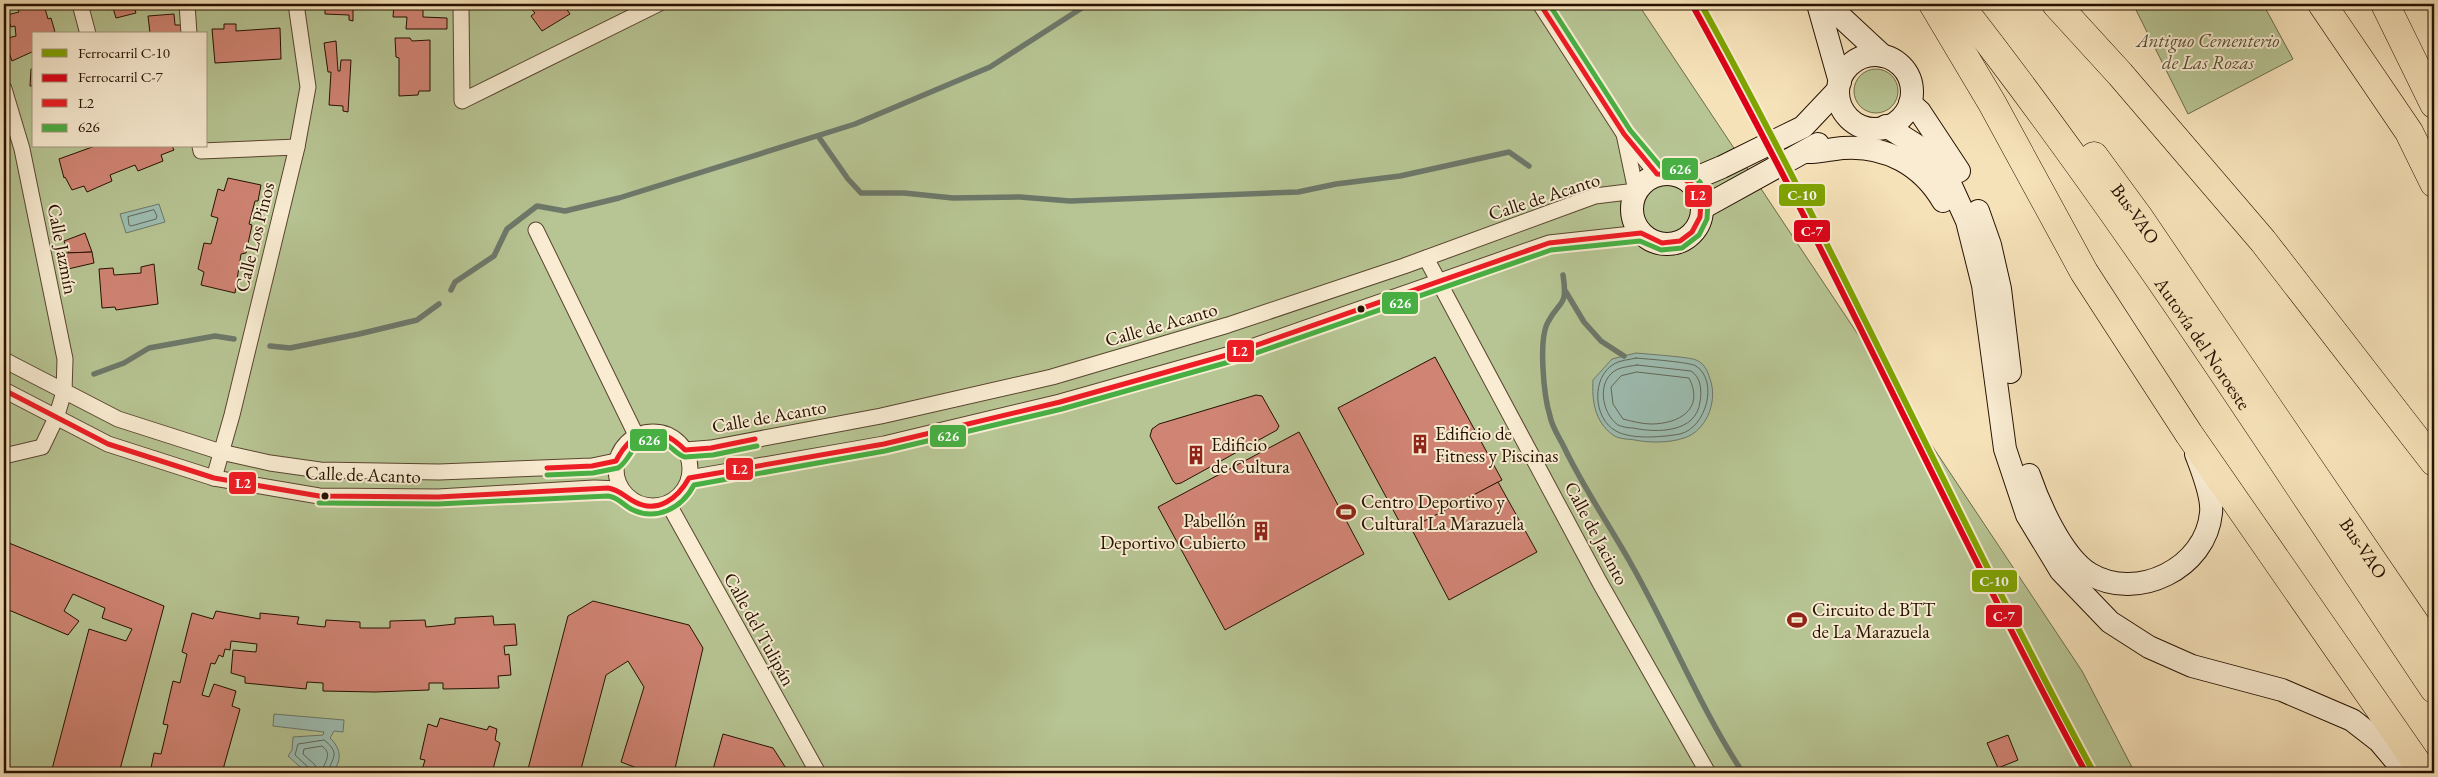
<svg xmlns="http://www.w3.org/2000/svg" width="2438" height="777" font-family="'EB Garamond',serif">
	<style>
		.green { fill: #b7c493; stroke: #6e6a4a; fill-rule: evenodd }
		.water { fill: #9dbdb1; stroke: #6d786a }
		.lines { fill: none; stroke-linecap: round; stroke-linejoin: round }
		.shore { stroke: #616758; stroke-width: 1 }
		.stream { stroke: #6d786a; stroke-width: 5.5 }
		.building { fill: #d08474; stroke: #251100 }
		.street-casing { stroke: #59452e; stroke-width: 17 }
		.secondary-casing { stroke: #251100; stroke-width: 24 }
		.highway-casing { stroke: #251100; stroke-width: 29 }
		.street { stroke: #f9ecd2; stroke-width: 15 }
		.secondary { stroke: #f9ecd2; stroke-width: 22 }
		.highway { stroke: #f6e2b9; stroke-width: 28 }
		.bus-1-casing { stroke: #f9ecd2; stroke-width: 9 }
		.bus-2-casing { stroke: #f9ecd2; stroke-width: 9 }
		.bus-1 { stroke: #ee1c25; stroke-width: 5 }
		.bus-2 { stroke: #48af43; stroke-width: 5 }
		.rail-1-casing { stroke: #f9ecd2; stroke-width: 10 }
		.rail-2-casing { stroke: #f9ecd2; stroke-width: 10 }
		.rail-1 { stroke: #7fa400; stroke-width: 6 }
		.rail-2 { stroke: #de0118; stroke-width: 6 }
		.bus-dot { fill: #251100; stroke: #f9ecd2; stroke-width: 2 }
		.labels { text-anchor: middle; stroke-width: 4; stroke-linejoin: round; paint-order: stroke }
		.park-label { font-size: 19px; font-style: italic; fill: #585033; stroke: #f9ecd2 }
		.street-label { font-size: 19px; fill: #251100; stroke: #f9ecd2 }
		.poi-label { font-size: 19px; fill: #251100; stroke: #f9ecd2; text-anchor: start }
		.line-badge { stroke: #f9ecd2; stroke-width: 2 }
		.badge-label { font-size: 14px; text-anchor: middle; font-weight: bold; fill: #fff }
	</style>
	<rect width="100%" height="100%" fill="#f6e2b9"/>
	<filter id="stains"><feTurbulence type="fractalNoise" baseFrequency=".004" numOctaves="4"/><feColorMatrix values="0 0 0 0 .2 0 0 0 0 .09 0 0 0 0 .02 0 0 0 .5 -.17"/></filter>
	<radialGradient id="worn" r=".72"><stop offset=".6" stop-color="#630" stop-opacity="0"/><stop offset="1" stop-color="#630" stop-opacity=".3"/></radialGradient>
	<g class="green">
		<path d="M 4,4 L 1638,4 L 2082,671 L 2135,773 L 4,773 ZM 34,34 L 206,34 L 206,146 L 34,146 Z"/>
		<path d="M 2133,4 L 2263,4 L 2293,59 L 2188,114 Z"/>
		<circle cx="1876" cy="91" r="22"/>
	</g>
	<g class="water">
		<path d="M 159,204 L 165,222 L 126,233 L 120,214 Z"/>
		<path d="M 1636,353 C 1645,354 1691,357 1696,360 C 1706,364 1708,373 1711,382 C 1717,403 1706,431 1684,438 C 1669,443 1650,443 1635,440 C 1628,439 1618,439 1613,435 C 1594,421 1592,400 1593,380 L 1612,359 Z"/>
		<path d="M 274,714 L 344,720 L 343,732 L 334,731 L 330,738 C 341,748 343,762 331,773 L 307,773 L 288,756 L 292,750 L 293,737 L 323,735 L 324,732 L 273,726 Z"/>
	</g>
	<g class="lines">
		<g class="shore">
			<path d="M 154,210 L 157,216 L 156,219 L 131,226 L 129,225 L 128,217 Z"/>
			<path d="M 1636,358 C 1646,359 1690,362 1696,366 C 1719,381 1706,428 1680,434 C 1663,437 1632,440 1616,431 C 1593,419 1591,377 1614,364 C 1620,360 1629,360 1636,358 Z"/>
			<path d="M 1637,365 L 1691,371 C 1701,377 1702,391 1700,402 C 1696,433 1657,433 1633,428 C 1629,428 1622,427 1618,425 C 1601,413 1596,379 1618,369 C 1623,367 1631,366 1637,365 Z"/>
			<path d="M 1637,372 L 1689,378 C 1705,409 1679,424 1651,424 C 1642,424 1631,421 1623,419 L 1613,404 L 1611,387 L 1621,376 Z"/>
			<path d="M 310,773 L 309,768 L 295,755 L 298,744 L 324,740 C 342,754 331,758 328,773"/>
			<path d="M 317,773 L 315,765 L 303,754 L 304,749 L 322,746 C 334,755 323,762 322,773"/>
		</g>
		<g class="stream">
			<path d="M 818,136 L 848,179 L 861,193 L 904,193 L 953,198 L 1020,197 L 1070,201 L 1298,192 L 1336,184 L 1400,176 L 1509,152 L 1529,166"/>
			<path d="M 1563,275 C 1568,308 1560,299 1548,322 C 1538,340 1544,397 1550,416 C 1552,427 1559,437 1564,447 C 1583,487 1608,523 1630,562 C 1670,632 1699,706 1743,773"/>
			<path d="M 451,290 L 455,282 L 494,256 L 507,229 L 537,206 L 565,211 L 619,198 L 855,124 L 990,67 L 1088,4"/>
			<path d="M 1566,292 L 1584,322 L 1601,341 L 1624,356"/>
			<path d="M 270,346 L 290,348 L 359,334 L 417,320 L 439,304"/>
			<path d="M 94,374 L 124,363 L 149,348 L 215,336 L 234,339"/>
		</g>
	</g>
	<g class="building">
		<path d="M 16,4 L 34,4 L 35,8 L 44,5 L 48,19 L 51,18 L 55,32 L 34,34 L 34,51 L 12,61 L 4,39 L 16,36 L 15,26 L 11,27 L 7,15 L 19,12 Z"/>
		<path d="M 106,4 L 133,4 L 136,13 L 116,18 L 113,8 L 108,10 Z"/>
		<path d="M 322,4 L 353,4 L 353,21 L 349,20 L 349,15 L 325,14 L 325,5 Z"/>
		<path d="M 394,4 L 429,4 L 429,7 L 423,7 L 423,17 L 447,18 L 447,29 L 406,29 L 407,17 L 393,17 Z"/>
		<path d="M 527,4 L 563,4 L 570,14 L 542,31 L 531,16 L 535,13 Z"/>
		<path d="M 174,14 L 175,25 L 183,25 L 184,34 L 150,33 L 148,16 Z"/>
		<path d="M 224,24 L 236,24 L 236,31 L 280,28 L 281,59 L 215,63 L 212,29 L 224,29 Z"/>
		<path d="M 395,38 L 410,38 L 412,41 L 430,40 L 430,91 L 419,91 L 418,95 L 399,96 L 399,58 L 396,57 Z"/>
		<path d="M 336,41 L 338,71 L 340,71 L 341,60 L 351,60 L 348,112 L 343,111 L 343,106 L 329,105 L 331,72 L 328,72 L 324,43 Z"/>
		<path d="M 31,69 L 34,69 L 34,86 L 30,86 Z"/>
		<path d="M 95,146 L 172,146 L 174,150 L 161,155 L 163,161 L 138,171 L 135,165 L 110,175 L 112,181 L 87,192 L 84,186 L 72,190 L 65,177 L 64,178 L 59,159 Z"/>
		<path d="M 228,178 L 261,185 L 258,201 L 255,201 L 249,224 L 252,225 L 246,253 L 241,254 L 235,293 L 201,285 L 204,272 L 198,269 L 204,243 L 211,244 L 218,218 L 211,216 L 218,189 L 224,191 Z"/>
		<path d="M 85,233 L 92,252 L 69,253 L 64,241 Z"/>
		<path d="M 92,252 L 94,263 L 68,269 L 65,253 Z"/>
		<path d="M 154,264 L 158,304 L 116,310 L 115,307 L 102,308 L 99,269 L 113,268 L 114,275 L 141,273 L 141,267 Z"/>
		<path d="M 1435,357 L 1502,480 L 1405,532 L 1338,408 Z"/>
		<path d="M 1256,395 L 1262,396 L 1279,426 L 1277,430 L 1181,483 L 1176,484 L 1173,481 L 1150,436 L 1152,429 L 1159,424 Z"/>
		<path d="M 1299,432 L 1364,554 L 1225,630 L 1158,507 Z"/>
		<path d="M 1498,482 L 1537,552 L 1449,600 L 1411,528 Z"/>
		<path d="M 4,541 L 164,606 L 119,773 L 51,773 L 89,629 L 126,641 L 132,629 L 102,618 L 105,608 L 73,594 L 64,611 L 79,621 L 68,635 L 4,608 Z"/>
		<path d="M 593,601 L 689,625 L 703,648 L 674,773 L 650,773 L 621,762 L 644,687 L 628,661 L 606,675 L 580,773 L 527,773 L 568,616 Z"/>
		<path d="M 216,611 L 260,619 L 260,613 L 299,617 L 297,624 L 325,627 L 326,620 L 360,622 L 360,628 L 390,628 L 390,621 L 425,620 L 426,627 L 455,624 L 455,618 L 493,616 L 494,625 L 515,624 L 517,645 L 504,646 L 505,655 L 509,654 L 511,675 L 498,676 L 499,688 L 443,689 L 443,683 L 429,683 L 429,690 L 375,692 L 323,691 L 323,683 L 307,682 L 306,689 L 245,683 L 245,677 L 231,673 L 233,650 L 256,652 L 257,644 L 231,641 L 230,650 L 225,649 L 223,657 L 219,655 L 215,664 L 211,663 L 202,695 L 209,697 L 214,684 L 236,691 L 232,706 L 240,709 L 222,773 L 150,773 L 154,753 L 161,754 L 168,725 L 163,724 L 173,681 L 180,683 L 187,654 L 182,652 L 192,613 L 213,619 Z"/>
		<path d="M 440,718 L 487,730 L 489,726 L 497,729 L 495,740 L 500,743 L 492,773 L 421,773 L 425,760 L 420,759 L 428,724 L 437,727 Z"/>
		<path d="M 723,734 L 773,748 L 789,773 L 712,773 Z"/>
		<path d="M 2008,735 L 2018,760 L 1998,768 L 1987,743 Z"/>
	</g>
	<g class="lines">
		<defs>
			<g id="street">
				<path d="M 80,4 L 88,34"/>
				<path d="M 187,4 L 189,34"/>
				<path d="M 461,4 L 462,101 L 658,4"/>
				<path d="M 1540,4 L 1624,134 L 1657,174"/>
				<path d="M 4,89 L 22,149 L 65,359 L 64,392 L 56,418 L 42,447 L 4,456"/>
				<path d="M 200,146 L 201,151 L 297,147"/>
				<path d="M 536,230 L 636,435"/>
				<path d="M 1426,258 L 1600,583 L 1708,773"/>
				<path d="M 4,360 L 118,419 L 221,452 L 270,463 L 320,470 L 439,472 L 592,466 L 616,461"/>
				<path d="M 4,390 L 108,444 L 214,478 L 319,496 L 438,497 L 594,488 L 621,489"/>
				<circle cx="653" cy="469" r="37"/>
				<path d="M 685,450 L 711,448 L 881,416 L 1052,377 L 1228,325 L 1404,266 L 1595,196 L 1636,191 L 1624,134"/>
				<path d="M 214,478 L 232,415 L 297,147 L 308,87 L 296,4"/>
				<path d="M 689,478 L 884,444 L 1060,402 L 1234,353 L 1549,243 L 1641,233"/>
				<path d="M 668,503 L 818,773"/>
			</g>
			<g id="secondary">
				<path d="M 1818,4 L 1840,82"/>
				<path d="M 1827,4 L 1883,56"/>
				<circle cx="1875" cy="92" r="37"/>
				<path d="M 1910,103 L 1920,112 L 1959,171"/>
				<path d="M 1886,126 L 1930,154 L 1952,188 L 1967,221 L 1983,285 L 2005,449 L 2027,515 L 2061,571 L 2110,622 L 2149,647 L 2192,666 L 2282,690 L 2352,720 L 2379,741 L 2406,773"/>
				<path d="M 1805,152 C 1818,153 1830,149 1843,148 C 1886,145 1922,165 1943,201"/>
				<circle cx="1667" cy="209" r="35"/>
				<path d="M 1689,181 L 1722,167 L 1803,127 L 1838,90"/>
				<path d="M 1702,208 L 1818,144"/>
				<path d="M 1978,211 L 1990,245 L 2000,289 L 2010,372"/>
				<path d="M 2029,475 C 2039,504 2062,557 2090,574 C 2137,602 2206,568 2211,513 C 2213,496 2202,470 2196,454"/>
			</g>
			<g id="highway">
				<path d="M 1933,4 L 1992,103 L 2084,272 L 2189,434 L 2424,773"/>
				<path id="s1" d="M 1959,4 C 2130,223 2280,459 2434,689"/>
				<path d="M 2056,4 L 2120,74 L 2263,241 L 2434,462"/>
				<path d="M 2322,4 L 2409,132 L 2434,183"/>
				<path d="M 2385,4 L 2434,104"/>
				<path id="s2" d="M 2094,156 L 2138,216 L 2434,651"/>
			</g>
		</defs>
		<use href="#street" class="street-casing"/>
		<use href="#secondary" class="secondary-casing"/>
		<use href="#highway" class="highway-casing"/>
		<use href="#street" class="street"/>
		<use href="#secondary" class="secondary"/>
		<use href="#highway" class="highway"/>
		<defs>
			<g id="bus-1">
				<path d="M 4,390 L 108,444 L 214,478 L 319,496 L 438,497 L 608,488 C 620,490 625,497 635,502 C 658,514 678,498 689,478 L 884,444 L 1060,402 L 1234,353 L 1549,243 L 1641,233 L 1662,243 L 1680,241 L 1692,232 L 1700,217 L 1701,201 L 1694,186 L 1680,176 L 1657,174 L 1624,134 L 1540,4"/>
				<path d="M 547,468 L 592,466 L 616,461 C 633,428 658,423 685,450 L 711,448 L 755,439"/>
			</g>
			<g id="bus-2">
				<path d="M 547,475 L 593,473 L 618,468 C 633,459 633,431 662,442 C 671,445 676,455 685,457 L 713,455 L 757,446"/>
				<path d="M 319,503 L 438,504 L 608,496 C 618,497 622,504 631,509 C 656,522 682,508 694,485 L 885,451 L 1062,409 L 1236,360 L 1551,250 L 1640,241 L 1661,250 L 1682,248 L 1699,235 L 1707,219 L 1708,200 L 1700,182 L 1684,170 L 1661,167 L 1630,130 L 1549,4"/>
			</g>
		</defs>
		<use href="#bus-1" class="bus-1-casing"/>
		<use href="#bus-2" class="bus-2-casing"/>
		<use href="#bus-1" class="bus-1"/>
		<use href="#bus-2" class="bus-2"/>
		<defs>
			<path id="rail-1" d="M 1701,4 C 1840,256 1957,519 2094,773"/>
			<path id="rail-2" d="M 1694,8 C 1833,259 1950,521 2086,773"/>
		</defs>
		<use href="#rail-1" class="rail-1-casing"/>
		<use href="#rail-2" class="rail-2-casing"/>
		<use href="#rail-1" class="rail-1"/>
		<use href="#rail-2" class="rail-2"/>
	</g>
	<defs>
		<symbol id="building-bare" viewBox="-9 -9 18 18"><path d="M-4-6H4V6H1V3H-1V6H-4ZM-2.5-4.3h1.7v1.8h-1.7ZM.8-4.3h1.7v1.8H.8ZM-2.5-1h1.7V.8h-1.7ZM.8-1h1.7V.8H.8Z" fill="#8f2418" stroke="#f9ecd2" stroke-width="2.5" paint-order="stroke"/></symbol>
		<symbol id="stadium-bare" viewBox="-9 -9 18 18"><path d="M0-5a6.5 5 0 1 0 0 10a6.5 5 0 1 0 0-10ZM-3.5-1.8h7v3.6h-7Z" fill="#8f2418" stroke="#f9ecd2" stroke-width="2.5" paint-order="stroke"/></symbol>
	</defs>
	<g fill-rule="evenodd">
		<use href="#building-bare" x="1406" y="430" width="28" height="28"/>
		<use href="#building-bare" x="1182" y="441" width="28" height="28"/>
		<use href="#stadium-bare" x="1332" y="498" width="28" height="28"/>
		<use href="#building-bare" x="1247" y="517" width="28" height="28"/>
		<use href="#stadium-bare" x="1783" y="606" width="28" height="28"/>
	</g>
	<g class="bus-dot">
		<circle cx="1361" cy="309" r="4.5"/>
		<circle cx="325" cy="496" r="4.5"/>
	</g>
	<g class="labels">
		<g class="park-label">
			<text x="2208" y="47">Antiguo Cementerio<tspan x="2208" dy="22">de Las Rozas</tspan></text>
		</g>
		<g class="street-label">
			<text transform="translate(1544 196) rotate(-18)" y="7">Calle de Acanto</text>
			<text dy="7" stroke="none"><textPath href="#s2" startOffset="71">Bus-VAO</textPath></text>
			<text transform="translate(254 237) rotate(-76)" y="7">Calle Los Pinos</text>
			<text transform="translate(63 249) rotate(79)" y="7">Calle Jazmín</text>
			<text transform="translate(1161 324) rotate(-16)" y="7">Calle de Acanto</text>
			<text dy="7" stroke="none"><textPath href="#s1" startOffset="418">Autovía del Noroeste</textPath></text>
			<text transform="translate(769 416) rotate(-10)" y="7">Calle de Acanto</text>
			<text transform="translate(363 474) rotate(2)" y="7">Calle de Acanto</text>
			<text transform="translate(1597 533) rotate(62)" y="7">Calle de Jacinto</text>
			<text dy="7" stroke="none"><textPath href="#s2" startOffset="476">Bus-VAO</textPath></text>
			<text transform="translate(760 629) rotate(61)" y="7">Calle del Tulipán</text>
		</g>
		<g class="poi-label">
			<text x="1435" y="440">Edificio de<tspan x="1435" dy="22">Fitness y Piscinas</tspan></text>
			<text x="1211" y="451">Edificio<tspan x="1211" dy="22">de Cultura</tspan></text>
			<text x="1361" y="508">Centro Deportivo y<tspan x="1361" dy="22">Cultural La Marazuela</tspan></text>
			<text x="1246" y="527" text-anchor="end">Pabellón<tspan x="1246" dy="22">Deportivo Cubierto</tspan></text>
			<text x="1812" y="616">Circuito de BTT<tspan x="1812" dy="22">de La Marazuela</tspan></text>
		</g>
	</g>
	<g class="line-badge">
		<rect x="1661" y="157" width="38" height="24" rx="5" fill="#48af43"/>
		<rect x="1778" y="183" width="48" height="24" rx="5" fill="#7fa400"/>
		<rect x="1684" y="184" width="29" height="24" rx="5" fill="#ee1c25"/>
		<rect x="1793" y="219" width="38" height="24" rx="5" fill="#de0118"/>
		<rect x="1381" y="291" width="38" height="24" rx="5" fill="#48af43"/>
		<rect x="1226" y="339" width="29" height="24" rx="5" fill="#ee1c25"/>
		<rect x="929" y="424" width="38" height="24" rx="5" fill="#48af43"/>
		<rect x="629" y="428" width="39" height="24" rx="5" fill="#48af43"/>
		<rect x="725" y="457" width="29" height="24" rx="5" fill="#ee1c25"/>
		<rect x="228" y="471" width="29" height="24" rx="5" fill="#ee1c25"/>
		<rect x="1971" y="569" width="47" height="24" rx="5" fill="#7fa400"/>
		<rect x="1985" y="604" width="38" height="24" rx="5" fill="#de0118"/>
	</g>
	<g class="badge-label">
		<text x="1680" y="174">626</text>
		<text x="1802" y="200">C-10</text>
		<text x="1698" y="200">L2</text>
		<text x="1812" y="236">C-7</text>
		<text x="1400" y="308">626</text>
		<text x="1240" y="356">L2</text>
		<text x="948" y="441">626</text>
		<text x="649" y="445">626</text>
		<text x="740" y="474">L2</text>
		<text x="243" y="488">L2</text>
		<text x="1994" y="586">C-10</text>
		<text x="2004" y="621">C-7</text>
	</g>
	<rect width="2438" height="777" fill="none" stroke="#f6e2b9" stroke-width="20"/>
	<rect x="5" y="5" width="2428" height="767" fill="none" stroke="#251100" stroke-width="2.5"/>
	<rect x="10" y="10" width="2418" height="757" fill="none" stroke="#251100"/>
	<rect x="32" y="32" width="175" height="115" fill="#f9ecd2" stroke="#a4947e"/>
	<rect x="42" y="49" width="25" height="8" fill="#7fa400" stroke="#a4947e"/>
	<text x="78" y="58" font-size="15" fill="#251100">Ferrocarril C-10</text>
	<rect x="42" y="74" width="25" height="8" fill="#de0118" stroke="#a4947e"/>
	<text x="78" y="82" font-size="15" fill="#251100">Ferrocarril C-7</text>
	<rect x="42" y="99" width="25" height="8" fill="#ee1c25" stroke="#a4947e"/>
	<text x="78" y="108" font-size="15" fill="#251100">L2</text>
	<rect x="42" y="124" width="25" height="8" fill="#48af43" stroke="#a4947e"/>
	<text x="78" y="132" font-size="15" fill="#251100">626</text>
	<rect width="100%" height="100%" filter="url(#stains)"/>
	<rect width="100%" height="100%" fill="url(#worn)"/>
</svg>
